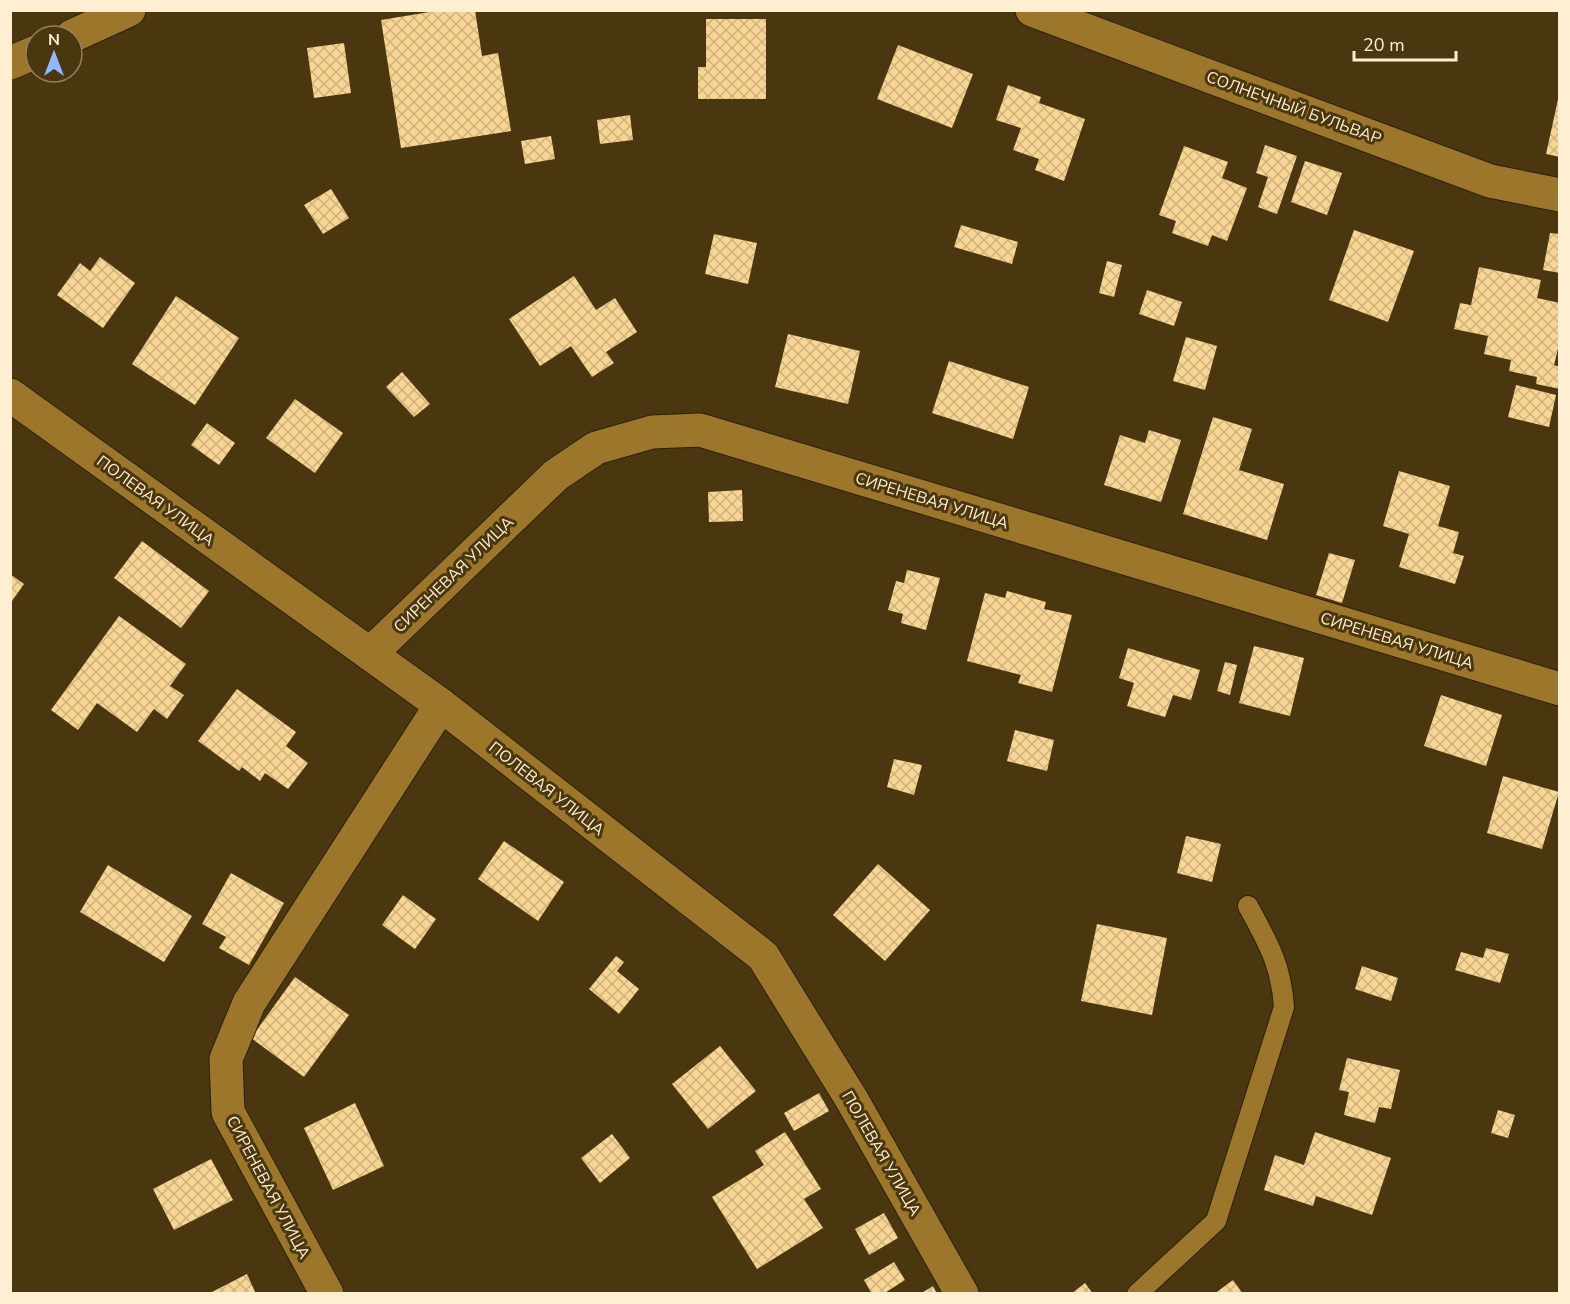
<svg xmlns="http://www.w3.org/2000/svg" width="1570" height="1304" font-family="'Nunito Sans',sans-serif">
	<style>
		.building { fill: url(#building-cross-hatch) }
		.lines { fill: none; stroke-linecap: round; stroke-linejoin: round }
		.service-casing { stroke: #2c2008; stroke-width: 22 }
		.minor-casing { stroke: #2c2008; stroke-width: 35 }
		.service { stroke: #9c772b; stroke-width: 20 }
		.minor { stroke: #9c772b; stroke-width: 33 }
		.labels { text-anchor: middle; stroke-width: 6; stroke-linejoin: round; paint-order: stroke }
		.street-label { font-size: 16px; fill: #ffefd2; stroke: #4b370f }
	</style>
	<defs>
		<pattern id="building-cross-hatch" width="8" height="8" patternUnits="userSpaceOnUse" patternTransform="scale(1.5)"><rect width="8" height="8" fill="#f8d593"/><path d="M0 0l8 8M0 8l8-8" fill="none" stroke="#cdb27e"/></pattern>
	</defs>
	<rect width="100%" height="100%" fill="#4b370f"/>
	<g class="building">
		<path d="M 442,10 L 475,10 L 482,56 L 498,53 L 511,131 L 401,148 L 381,20 Z"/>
		<path d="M 706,19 L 766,19 L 766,99 L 698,99 L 698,67 L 706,67 Z"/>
		<path d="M 344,43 L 351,93 L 314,98 L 307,48 Z"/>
		<path d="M 898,45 L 973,74 L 952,128 L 877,99 Z"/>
		<path d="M 1008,85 L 1041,97 L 1039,103 L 1085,119 L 1064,181 L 1035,170 L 1039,159 L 1013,150 L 1021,128 L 996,120 Z"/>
		<path d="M 1559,95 L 1560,95 L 1560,157 L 1546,154 Z"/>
		<path d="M 630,115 L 633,140 L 600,144 L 597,120 Z"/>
		<path d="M 551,136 L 555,159 L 525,164 L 521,141 Z"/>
		<path d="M 1265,145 L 1297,156 L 1277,214 L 1258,207 L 1268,177 L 1256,173 Z"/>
		<path d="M 1184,146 L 1228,162 L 1222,178 L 1247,188 L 1227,241 L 1212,235 L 1208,246 L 1172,233 L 1176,221 L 1159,215 Z"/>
		<path d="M 1305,161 L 1342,173 L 1327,215 L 1291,202 Z"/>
		<path d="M 331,189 L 349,218 L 323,234 L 304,205 Z"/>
		<path d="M 961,225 L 1018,242 L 1012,264 L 954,247 Z"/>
		<path d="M 1354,230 L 1414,251 L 1388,322 L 1329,300 Z"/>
		<path d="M 1550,233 L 1560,234 L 1560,273 L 1543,270 Z"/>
		<path d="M 714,234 L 757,243 L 748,284 L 705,274 Z"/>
		<path d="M 100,257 L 135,283 L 103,328 L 57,295 L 80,263 L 90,271 Z"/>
		<path d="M 1107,261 L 1122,265 L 1114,297 L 1099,293 Z"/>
		<path d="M 1479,267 L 1541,280 L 1537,298 L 1560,303 L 1560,341 L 1554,365 L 1560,367 L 1560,389 L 1536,384 L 1537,377 L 1509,371 L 1511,360 L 1484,354 L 1488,336 L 1454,329 L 1460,303 L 1471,305 Z"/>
		<path d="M 574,276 L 596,310 L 615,298 L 637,332 L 606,352 L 614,363 L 592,377 L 571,346 L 540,366 L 509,319 Z"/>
		<path d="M 1147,290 L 1182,302 L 1174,326 L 1139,314 Z"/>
		<path d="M 176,296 L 239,338 L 195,405 L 132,364 Z"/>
		<path d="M 788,334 L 860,351 L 848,404 L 775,387 Z"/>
		<path d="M 1186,337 L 1217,346 L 1205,390 L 1173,381 Z"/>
		<path d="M 949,361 L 1029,387 L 1013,439 L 932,413 Z"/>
		<path d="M 402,372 L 430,404 L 414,417 L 386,387 Z"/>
		<path d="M 1516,385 L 1556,395 L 1549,427 L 1508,417 Z"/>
		<path d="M 295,399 L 343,433 L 315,473 L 266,438 Z"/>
		<path d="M 1213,417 L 1252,429 L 1239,470 L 1284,484 L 1267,540 L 1183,514 Z"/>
		<path d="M 207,423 L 235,443 L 219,465 L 191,445 Z"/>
		<path d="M 1149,430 L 1181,440 L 1161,502 L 1104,485 L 1120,435 L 1145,443 Z"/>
		<path d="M 1399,471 L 1450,486 L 1438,526 L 1459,532 L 1453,553 L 1464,556 L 1455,584 L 1399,567 L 1409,534 L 1383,526 Z"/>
		<path d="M 742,490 L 743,521 L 709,522 L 708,492 Z"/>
		<path d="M 142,541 L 209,591 L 181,628 L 114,578 Z"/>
		<path d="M 1329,553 L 1355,560 L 1342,603 L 1316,595 Z"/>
		<path d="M 907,570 L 940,578 L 926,630 L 901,623 L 903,614 L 888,610 L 896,581 L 904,583 Z"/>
		<path d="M 10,574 L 24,584 L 10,604 Z"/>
		<path d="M 1007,591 L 1046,602 L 1044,609 L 1072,615 L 1052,692 L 1018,683 L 1021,675 L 967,661 L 985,593 L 1005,598 Z"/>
		<path d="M 119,616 L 186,664 L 170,686 L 184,695 L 167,719 L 154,709 L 137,732 L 97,703 L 78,730 L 51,710 Z"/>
		<path d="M 1254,646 L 1304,658 L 1290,716 L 1239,703 Z"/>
		<path d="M 1128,648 L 1200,670 L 1191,700 L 1173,695 L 1165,717 L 1127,706 L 1134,683 L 1119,678 Z"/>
		<path d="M 1225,662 L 1237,665 L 1230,695 L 1217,691 Z"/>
		<path d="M 237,689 L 296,732 L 286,746 L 308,763 L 288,789 L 265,773 L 260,781 L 242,767 L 239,771 L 198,741 Z"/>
		<path d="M 1441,695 L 1502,715 L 1486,766 L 1424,746 Z"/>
		<path d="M 1015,730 L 1054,740 L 1047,771 L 1007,761 Z"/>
		<path d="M 894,759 L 922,765 L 914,795 L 887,787 Z"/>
		<path d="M 1503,776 L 1559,792 L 1542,849 L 1487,833 Z"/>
		<path d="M 1186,836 L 1221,844 L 1212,882 L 1177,873 Z"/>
		<path d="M 504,841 L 564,882 L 538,921 L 478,879 Z"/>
		<path d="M 878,864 L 930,910 L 885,961 L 833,915 Z"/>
		<path d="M 108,865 L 192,916 L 164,962 L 80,912 Z"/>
		<path d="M 231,873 L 284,903 L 249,965 L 219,948 L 226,937 L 202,924 Z"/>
		<path d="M 403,895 L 436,919 L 415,949 L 382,925 Z"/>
		<path d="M 1097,924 L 1167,938 L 1152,1015 L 1081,1001 Z"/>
		<path d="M 1486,948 L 1509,954 L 1500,983 L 1455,970 L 1461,952 L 1483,958 Z"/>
		<path d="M 616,956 L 624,962 L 617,971 L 639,989 L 619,1014 L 589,989 Z"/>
		<path d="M 1362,966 L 1398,978 L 1391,1001 L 1355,989 Z"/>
		<path d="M 295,977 L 349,1015 L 304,1077 L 251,1038 Z"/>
		<path d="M 720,1046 L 756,1091 L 708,1129 L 672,1084 Z"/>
		<path d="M 1347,1058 L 1400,1070 L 1391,1109 L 1379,1107 L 1375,1123 L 1344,1115 L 1349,1092 L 1339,1090 Z"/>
		<path d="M 819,1093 L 829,1111 L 794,1131 L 784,1113 Z"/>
		<path d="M 355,1103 L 384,1166 L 333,1190 L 304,1128 Z"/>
		<path d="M 1498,1110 L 1515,1115 L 1508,1138 L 1491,1133 Z"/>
		<path d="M 785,1132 L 821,1189 L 804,1199 L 823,1228 L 757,1269 L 712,1197 L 764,1165 L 755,1151 Z"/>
		<path d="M 1315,1132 L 1391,1158 L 1372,1215 L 1316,1196 L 1313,1206 L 1264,1190 L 1275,1155 L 1304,1165 Z"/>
		<path d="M 612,1134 L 630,1158 L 600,1183 L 581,1158 Z"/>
		<path d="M 211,1159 L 233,1200 L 174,1230 L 153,1189 Z"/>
		<path d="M 884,1213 L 898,1238 L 869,1255 L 855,1229 Z"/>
		<path d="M 894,1262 L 905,1280 L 883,1294 L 872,1294 L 864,1280 Z"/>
		<path d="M 247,1274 L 256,1294 L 208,1294 Z"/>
		<path d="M 1233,1280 L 1243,1294 L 1214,1294 Z"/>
		<path d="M 1085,1283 L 1093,1294 L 1071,1294 Z"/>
		<path d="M 933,1286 L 937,1294 L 920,1294 Z"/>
	</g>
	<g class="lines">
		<defs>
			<path id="service" d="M 1137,1294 L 1216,1221 L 1284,1007 C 1281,964 1268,943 1248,906"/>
			<g id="minor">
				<path d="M 1032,10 L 1490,181 L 1560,195"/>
				<path d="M 72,36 L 129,10"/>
				<path d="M 10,63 L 36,52"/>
				<path d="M 10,395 L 441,705 L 763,956 L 852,1100 L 962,1294"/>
				<path d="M 370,654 L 556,475 L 596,448 L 652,432 L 700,430 L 1560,689"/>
				<path d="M 327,1294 L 228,1112 L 226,1059 L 249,1003 L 441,705"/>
			</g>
		</defs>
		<use href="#service" class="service-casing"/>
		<use href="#minor" class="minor-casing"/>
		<use href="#service" class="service"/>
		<use href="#minor" class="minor"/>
	</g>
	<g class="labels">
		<g class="street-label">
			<text transform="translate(1294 107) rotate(20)" y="6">СОЛНЕЧНЫЙ БУЛЬВАР</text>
			<text transform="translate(156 500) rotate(36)" y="6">ПОЛЕВАЯ УЛИЦА</text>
			<text transform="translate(932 500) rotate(17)" y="6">СИРЕНЕВАЯ УЛИЦА</text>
			<text transform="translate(453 574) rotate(-44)" y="6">СИРЕНЕВАЯ УЛИЦА</text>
			<text transform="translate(1397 640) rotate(17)" y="6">СИРЕНЕВАЯ УЛИЦА</text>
			<text transform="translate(547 788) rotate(38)" y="6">ПОЛЕВАЯ УЛИЦА</text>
			<text transform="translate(882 1153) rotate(60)" y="6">ПОЛЕВАЯ УЛИЦА</text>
			<text transform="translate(269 1187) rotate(62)" y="6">СИРЕНЕВАЯ УЛИЦА</text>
		</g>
	</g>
	<rect width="1570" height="1304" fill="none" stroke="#ffefd2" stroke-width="24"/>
	<g transform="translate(54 54)"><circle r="28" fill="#4b370f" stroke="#93815d" stroke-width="1.5"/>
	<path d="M0-4.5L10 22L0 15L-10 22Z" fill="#92b7fd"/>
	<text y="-9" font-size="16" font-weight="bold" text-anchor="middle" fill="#ffefd2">N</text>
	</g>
	<path d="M1354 51v9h102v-9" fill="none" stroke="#ffefd2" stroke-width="3"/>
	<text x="1363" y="51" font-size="18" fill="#ffefd2" stroke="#4b370f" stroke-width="4.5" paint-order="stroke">20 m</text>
</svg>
